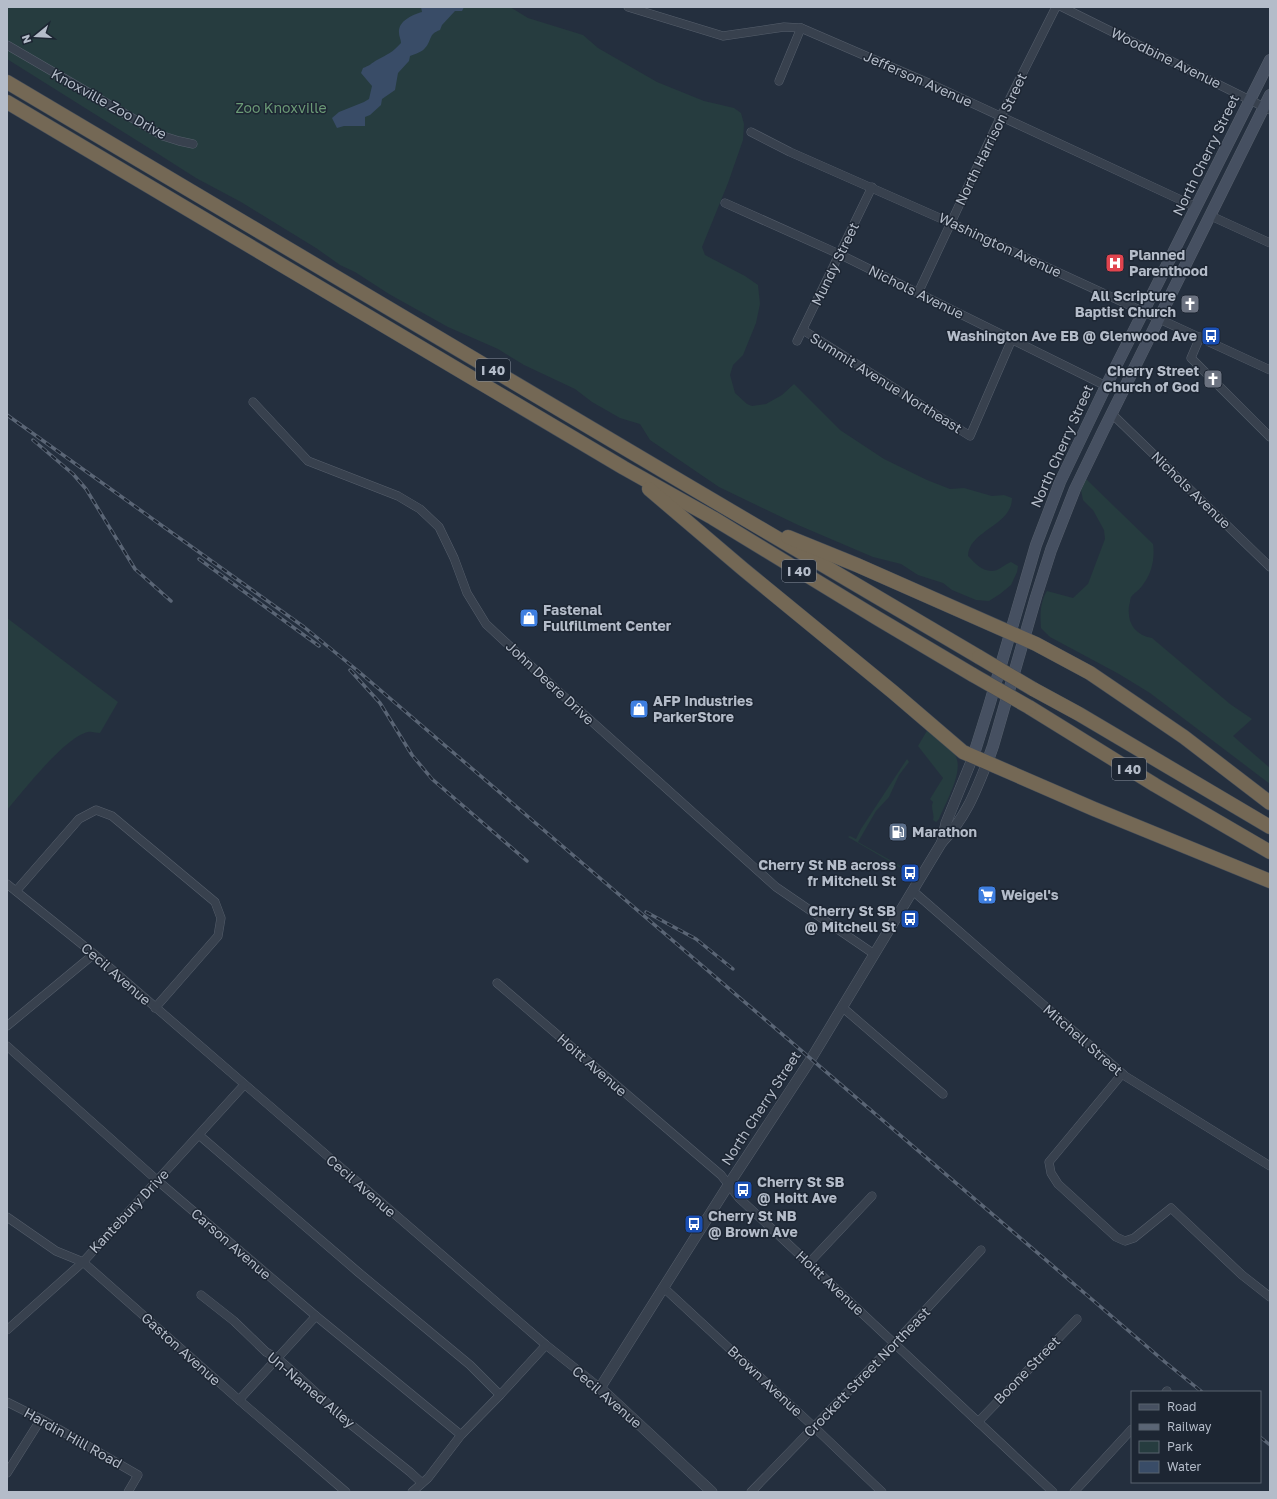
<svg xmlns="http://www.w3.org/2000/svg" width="1277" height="1499" font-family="'Golos Text',sans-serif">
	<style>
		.green { fill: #263c3f }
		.water { fill: #394c67 }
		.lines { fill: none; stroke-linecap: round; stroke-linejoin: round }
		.minor-casing { stroke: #565f6c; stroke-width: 9 }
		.tertiary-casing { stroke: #565f6c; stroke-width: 11 }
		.secondary-casing { stroke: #565f6c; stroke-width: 12 }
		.motorway-casing { stroke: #434c59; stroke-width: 15 }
		.minor { stroke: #38414e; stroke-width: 8 }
		.tertiary { stroke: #38414e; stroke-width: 10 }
		.secondary { stroke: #465061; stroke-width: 11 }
		.motorway { stroke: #746855; stroke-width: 14 }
		.rail-casing { stroke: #5a6575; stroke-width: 3.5 }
		.rail { stroke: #1d2633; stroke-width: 2; stroke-dasharray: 6; stroke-linecap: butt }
		.motorway-bridge-casing { stroke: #434c59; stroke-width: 15; stroke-linecap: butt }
		.motorway-bridge { stroke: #746855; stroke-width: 14 }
		.labels { text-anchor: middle; stroke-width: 3; stroke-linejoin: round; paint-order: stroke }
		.shield { fill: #1d2633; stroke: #878f9c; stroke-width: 1 }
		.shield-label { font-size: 13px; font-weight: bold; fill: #b4bcc9 }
		.street-label { font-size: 14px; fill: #b4bcc9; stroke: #1d2633 }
		.park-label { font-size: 14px; fill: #6b9a76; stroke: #1d2633 }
		.poi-label { font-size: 14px; font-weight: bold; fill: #b4bcc9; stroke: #1d2633; text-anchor: start }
	</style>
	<rect width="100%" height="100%" fill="#242f3e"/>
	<g class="green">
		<path d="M 7,7 L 510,7 L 528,18 L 583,35 L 598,48 L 657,82 L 704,101 L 734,108 L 741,113 L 744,124 L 743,140 L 728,183 L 702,247 L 705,255 L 745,276 L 758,285 L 760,304 L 756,323 L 743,355 L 733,365 L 730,375 L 735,393 L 747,404 L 752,406 L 766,404 L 782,395 L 794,384 L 840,430 L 884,459 L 927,480 L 950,489 L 964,488 L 992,496 L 1004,495 L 1012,498 C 1012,526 969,530 968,556 C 976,564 984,574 997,570 C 1001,568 1006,564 1011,562 L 1018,566 L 1017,572 L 1011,585 L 1000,594 L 989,601 L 976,600 L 952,590 L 943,583 L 918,575 L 901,564 L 873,557 L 798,525 L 719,487 L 650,440 L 640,424 L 620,418 L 592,402 L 575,389 L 524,365 L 498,349 L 448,327 L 389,294 L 355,272 L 340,265 L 316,248 L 241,202 L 196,178 L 152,150 L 7,59 Z"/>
		<path d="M 1086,479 L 1153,544 C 1155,557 1152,573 1144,583 C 1141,589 1135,592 1131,597 C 1130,600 1130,603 1129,606 C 1127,623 1135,635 1152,638 L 1230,704 L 1252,719 L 1233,736 L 1270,768 L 1270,784 L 1150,693 L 1119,674 L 1050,637 L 1041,628 C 1040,615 1040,602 1047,591 L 1073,598 L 1088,584 L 1105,539 L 1104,530 L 1093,510 L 1083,500 L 1081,490 Z"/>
		<path d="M 7,618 L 118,702 L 100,733 C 96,733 91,731 88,732 C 65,737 23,791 7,810 Z"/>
		<path d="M 928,729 C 937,736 949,745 955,755 C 965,770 945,804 939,819 L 936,822 L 933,820 C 935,814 930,808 933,802 L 930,799 L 943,778 L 918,746 Z"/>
		<path d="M 907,759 L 909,762 L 899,775 L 889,797 L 876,811 L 858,842 L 906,869 L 911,868 L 913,872 L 911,874 L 848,837 L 850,836 L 856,839 L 861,829 Z"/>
	</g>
	<path class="water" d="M 421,7 L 464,7 L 462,11 L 455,11 L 442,25 L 440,30 C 428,34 432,41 425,48 C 422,52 415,54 410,56 L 409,61 L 398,73 L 395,90 L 382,99 L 381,105 L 370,115 L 365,117 L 365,126 L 344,126 L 337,128 L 332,118 L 339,112 L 364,102 L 369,99 L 372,86 L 361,73 L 363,68 C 369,66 372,63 377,60 C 388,54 392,53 401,43 C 401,40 399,36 399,33 C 398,21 412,15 422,12 Z"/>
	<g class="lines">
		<defs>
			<g id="minor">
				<path d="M 628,7 L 723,36 L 784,27 L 801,28 L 933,85 L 1196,207"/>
				<path d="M 1062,7 L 1270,110"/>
				<path d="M 7,45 L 163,136 L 179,141 L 193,144"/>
				<path d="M 779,81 L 801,28"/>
				<path d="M 751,132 L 790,152 L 951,223 L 1270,370"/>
				<path d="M 725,203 L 839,254 L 1106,386"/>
				<path d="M 1211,216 L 1270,243"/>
				<path d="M 918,293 L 1001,116 L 1056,7"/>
				<path d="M 803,330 L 970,436 L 1012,339"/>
				<path d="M 1200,337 L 1191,358 L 1270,437"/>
				<path d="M 797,341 L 872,187"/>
				<path d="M 253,402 L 308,461 L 398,496 L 420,509 L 439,527 L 454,558 L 467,593 L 486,624 L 559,692 L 776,887 L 874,954"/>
				<path d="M 1112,414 L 1270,567"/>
				<path d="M 7,884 L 94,954 L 546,1345 L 600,1388"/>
				<path d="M 16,891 L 79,819 L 96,810 L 112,816 L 215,902 L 221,918 L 218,936 L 155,1008"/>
				<path d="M 913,891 L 1125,1076 L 1270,1166"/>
				<path d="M 497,983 L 721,1175 L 739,1198 L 1053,1492"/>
				<path d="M 842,1007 L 943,1094"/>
				<path d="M 7,1026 L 94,954"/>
				<path d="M 7,1046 L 158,1181 L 316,1316 L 461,1435"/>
				<path d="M 1122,1074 L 1049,1162 L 1051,1173 L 1058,1184 L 1116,1237 L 1125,1241 L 1134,1238 L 1171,1208 L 1242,1275 L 1270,1297"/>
				<path d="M 199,1135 L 358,1272 L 470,1365 L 500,1395"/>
				<path d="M 7,1217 L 56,1251 L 83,1262 L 239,1400 L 346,1492"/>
				<path d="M 809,1263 L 872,1196"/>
				<path d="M 664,1288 L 814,1427 L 882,1492"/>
				<path d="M 201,1295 L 234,1321 L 266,1352 L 277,1358 L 299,1377 L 349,1423 L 410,1472 L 422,1483"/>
				<path d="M 7,1330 L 83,1262 L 244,1085"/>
				<path d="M 1166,1392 L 1167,1391"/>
				<path d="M 239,1400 L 316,1316"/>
				<path d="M 7,1402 L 41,1419 L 138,1475 L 128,1492"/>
				<path d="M 978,1422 L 1077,1319"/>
				<path d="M 7,1473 L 41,1419"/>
				<path d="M 412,1492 L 428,1478 L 461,1435 L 500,1395 L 546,1345"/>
				<path d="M 751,1492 L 894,1344 L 981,1250"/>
				<path d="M 1074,1492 L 1132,1429"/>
			</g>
			<g id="tertiary">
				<path d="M 942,842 L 946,823 L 973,757"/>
				<path d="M 712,1492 L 600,1388 L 729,1184 L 811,1059 L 942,842 C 965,819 975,793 987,763"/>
			</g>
			<g id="secondary">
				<path d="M 973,757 L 989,706 L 1036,545 L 1060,482 L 1106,386 L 1270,60"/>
				<path d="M 987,763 L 993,746 L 1036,597 L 1051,550 L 1075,489 L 1103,431 L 1270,95"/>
			</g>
			<g id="motorway">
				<path d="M 7,82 C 331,273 654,467 979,657"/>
				<path d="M 7,102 L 624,468 L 713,518 L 877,618 L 973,675"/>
				<path d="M 649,489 L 743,569 L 893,692 L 963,752 L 1094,809 L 1270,881"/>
				<path d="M 788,537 L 857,565 L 1036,644 L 1090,673 L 1184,737 L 1270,803"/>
				<path d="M 1033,689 L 1079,714 L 1270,827"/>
				<path d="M 1029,707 L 1155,785 L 1270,852"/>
			</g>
		</defs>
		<use href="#minor" class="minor-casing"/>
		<use href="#tertiary" class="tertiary-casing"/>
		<use href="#secondary" class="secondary-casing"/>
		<use href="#motorway" class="motorway-casing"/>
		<use href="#minor" class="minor"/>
		<use href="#tertiary" class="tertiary"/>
		<use href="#secondary" class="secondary"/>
		<use href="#motorway" class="motorway"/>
		<defs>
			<g id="rail">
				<path d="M 7,415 L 304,627 L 358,671 L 1165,1362 L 1202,1392"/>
				<path d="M 33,440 L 73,474 L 86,489 L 135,569 L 171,601"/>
				<path d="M 199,559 L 319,646"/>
				<path d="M 350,670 L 380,703 L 412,755 L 432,779 L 527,861"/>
				<path d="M 646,912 L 696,939 L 733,969"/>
				<path d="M 1260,1437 L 1270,1445"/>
			</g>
		</defs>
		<use href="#rail" class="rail-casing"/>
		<use href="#rail" class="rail"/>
		<defs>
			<g id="motorway-bridge">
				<path d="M 979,657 L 1033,689"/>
				<path d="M 973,675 L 1029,707"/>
			</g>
		</defs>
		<use href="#motorway-bridge" class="motorway-bridge-casing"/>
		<use href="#motorway-bridge" class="motorway-bridge"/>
	</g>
	<defs>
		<symbol id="hospital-square" viewBox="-11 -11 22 22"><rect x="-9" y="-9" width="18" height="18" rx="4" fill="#e0444e" stroke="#1d2633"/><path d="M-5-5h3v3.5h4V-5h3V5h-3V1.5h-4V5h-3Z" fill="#fff"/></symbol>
		<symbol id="church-square" viewBox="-11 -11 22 22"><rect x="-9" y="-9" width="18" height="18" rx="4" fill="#6b7280" stroke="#1d2633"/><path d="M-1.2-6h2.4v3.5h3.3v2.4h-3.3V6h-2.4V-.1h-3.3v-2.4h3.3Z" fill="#fff"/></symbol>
		<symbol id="bus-square" viewBox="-11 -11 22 22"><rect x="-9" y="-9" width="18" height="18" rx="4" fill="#1a4fb4" stroke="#1d2633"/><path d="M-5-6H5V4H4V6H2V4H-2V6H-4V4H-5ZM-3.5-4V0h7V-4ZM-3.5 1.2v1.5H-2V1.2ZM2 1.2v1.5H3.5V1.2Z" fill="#fff"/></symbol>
		<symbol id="shop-square" viewBox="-11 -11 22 22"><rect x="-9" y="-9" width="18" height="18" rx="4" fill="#3f7fe0" stroke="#1d2633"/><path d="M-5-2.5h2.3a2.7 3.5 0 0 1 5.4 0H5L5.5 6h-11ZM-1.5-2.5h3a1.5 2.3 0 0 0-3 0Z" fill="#fff"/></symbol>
		<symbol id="fuel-square" viewBox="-11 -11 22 22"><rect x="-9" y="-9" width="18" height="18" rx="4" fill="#5c6f8a" stroke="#1d2633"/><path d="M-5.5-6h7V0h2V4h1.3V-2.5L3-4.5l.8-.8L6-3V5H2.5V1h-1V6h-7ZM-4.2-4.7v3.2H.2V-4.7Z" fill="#fff"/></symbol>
		<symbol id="supermarket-square" viewBox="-11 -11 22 22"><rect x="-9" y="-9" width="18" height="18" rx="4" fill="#3f7fe0" stroke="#1d2633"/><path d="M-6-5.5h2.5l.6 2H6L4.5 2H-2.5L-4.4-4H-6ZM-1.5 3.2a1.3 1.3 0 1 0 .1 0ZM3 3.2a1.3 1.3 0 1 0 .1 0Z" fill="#fff"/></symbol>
	</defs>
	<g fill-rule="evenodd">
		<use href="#hospital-square" x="1104" y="252" width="22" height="22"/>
		<use href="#church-square" x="1179" y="293" width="22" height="22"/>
		<use href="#bus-square" x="1200" y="325" width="22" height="22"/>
		<use href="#church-square" x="1202" y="368" width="22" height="22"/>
		<use href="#shop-square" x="518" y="607" width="22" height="22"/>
		<use href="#shop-square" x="628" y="698" width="22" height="22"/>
		<use href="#fuel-square" x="887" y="821" width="22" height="22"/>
		<use href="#bus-square" x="899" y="862" width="22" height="22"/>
		<use href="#supermarket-square" x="976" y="884" width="22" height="22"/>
		<use href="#bus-square" x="899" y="908" width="22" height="22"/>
		<use href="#bus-square" x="732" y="1179" width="22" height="22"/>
		<use href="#bus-square" x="683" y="1213" width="22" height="22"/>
	</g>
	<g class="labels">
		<g class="shield">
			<rect x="476" y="359" width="34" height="22" rx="3"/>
			<rect x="782" y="560" width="34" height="22" rx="3"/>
			<rect x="1112" y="758" width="34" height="22" rx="3"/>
		</g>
		<g class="shield-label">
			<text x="493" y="375">I 40</text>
			<text x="799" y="576">I 40</text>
			<text x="1129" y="774">I 40</text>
		</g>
		<g class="street-label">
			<text transform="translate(1166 58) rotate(26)" y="5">Woodbine Avenue</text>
			<text transform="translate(918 79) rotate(24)" y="5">Jefferson Avenue</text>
			<text transform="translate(109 104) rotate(29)" y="5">Knoxville Zoo Drive</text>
			<text transform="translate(991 139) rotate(-64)" y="5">North Harrison Street</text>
			<text transform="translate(1206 155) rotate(-64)" y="5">North Cherry Street</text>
			<text transform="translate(1000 245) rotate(25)" y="5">Washington Avenue</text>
			<text transform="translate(835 264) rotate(-64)" y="5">Mundy Street</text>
			<text transform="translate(916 292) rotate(26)" y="5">Nichols Avenue</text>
			<text transform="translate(886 383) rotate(32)" y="5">Summit Avenue Northeast</text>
			<text transform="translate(1062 446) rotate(-66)" y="5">North Cherry Street</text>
			<text transform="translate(1191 490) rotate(44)" y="5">Nichols Avenue</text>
			<text transform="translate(550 683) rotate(43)" y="5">John Deere Drive</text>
			<text transform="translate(116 974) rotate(41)" y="5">Cecil Avenue</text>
			<text transform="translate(1083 1040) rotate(41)" y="5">Mitchell Street</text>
			<text transform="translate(592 1065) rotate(41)" y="5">Hoitt Avenue</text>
			<text transform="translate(761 1108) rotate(-57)" y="5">North Cherry Street</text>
			<text transform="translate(361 1186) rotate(41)" y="5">Cecil Avenue</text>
			<text transform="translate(129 1211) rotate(-47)" y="5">Kantebury Drive</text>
			<text transform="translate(231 1244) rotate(41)" y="5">Carson Avenue</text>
			<text transform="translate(830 1283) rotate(43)" y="5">Hoitt Avenue</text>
			<text transform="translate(181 1349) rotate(42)" y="5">Gaston Avenue</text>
			<text transform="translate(1027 1370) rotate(-46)" y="5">Boone Street</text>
			<text transform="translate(867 1372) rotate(-46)" y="5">Crockett Street Northeast</text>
			<text transform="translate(765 1381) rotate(43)" y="5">Brown Avenue</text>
			<text transform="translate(311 1390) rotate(40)" y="5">Un-Named Alley</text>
			<text transform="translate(607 1397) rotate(41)" y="5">Cecil Avenue</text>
			<text transform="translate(73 1438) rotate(29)" y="5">Hardin Hill Road</text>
		</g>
		<g class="park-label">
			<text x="281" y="113">Zoo Knoxville</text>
		</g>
		<g class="poi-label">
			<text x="1129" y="260">Planned<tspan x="1129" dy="16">Parenthood</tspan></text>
			<text x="1176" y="301" text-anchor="end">All Scripture<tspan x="1176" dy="16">Baptist Church</tspan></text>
			<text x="1197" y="341" text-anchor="end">Washington Ave EB @ Glenwood Ave</text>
			<text x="1199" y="376" text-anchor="end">Cherry Street<tspan x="1199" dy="16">Church of God</tspan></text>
			<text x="543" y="615">Fastenal<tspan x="543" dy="16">Fullfillment Center</tspan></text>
			<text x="653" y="706">AFP Industries<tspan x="653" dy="16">ParkerStore</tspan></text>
			<text x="912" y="837">Marathon</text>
			<text x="896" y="870" text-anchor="end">Cherry St NB across<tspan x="896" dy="16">fr Mitchell St</tspan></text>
			<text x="1001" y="900">Weigel's</text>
			<text x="896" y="916" text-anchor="end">Cherry St SB<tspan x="896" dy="16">@ Mitchell St</tspan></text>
			<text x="757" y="1187">Cherry St SB<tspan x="757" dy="16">@ Hoitt Ave</tspan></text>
			<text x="708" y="1221">Cherry St NB<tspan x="708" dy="16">@ Brown Ave</tspan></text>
		</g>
	</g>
	<rect width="1277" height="1499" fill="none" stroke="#b4bcc9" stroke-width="16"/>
	<rect x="1131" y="1391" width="130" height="92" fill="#1d2633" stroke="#59626f"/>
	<rect x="1139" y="1404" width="20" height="6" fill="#465061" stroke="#59626f"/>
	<text x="1167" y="1411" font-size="12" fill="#b4bcc9">Road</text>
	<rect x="1139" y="1424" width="20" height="6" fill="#5a6575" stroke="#59626f"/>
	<text x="1167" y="1431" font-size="12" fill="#b4bcc9">Railway</text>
	<rect x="1139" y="1441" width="20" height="12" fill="#263c3f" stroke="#59626f"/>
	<text x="1167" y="1451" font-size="12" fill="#b4bcc9">Park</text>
	<rect x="1139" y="1461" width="20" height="12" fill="#394c67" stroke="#59626f"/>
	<text x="1167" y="1471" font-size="12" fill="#b4bcc9">Water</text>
	<g transform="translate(36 36) rotate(252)" stroke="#1d2633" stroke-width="3" paint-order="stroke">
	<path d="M0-3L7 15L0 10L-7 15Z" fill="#b4bcc9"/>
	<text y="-6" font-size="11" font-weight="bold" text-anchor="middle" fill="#b4bcc9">N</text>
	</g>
</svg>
